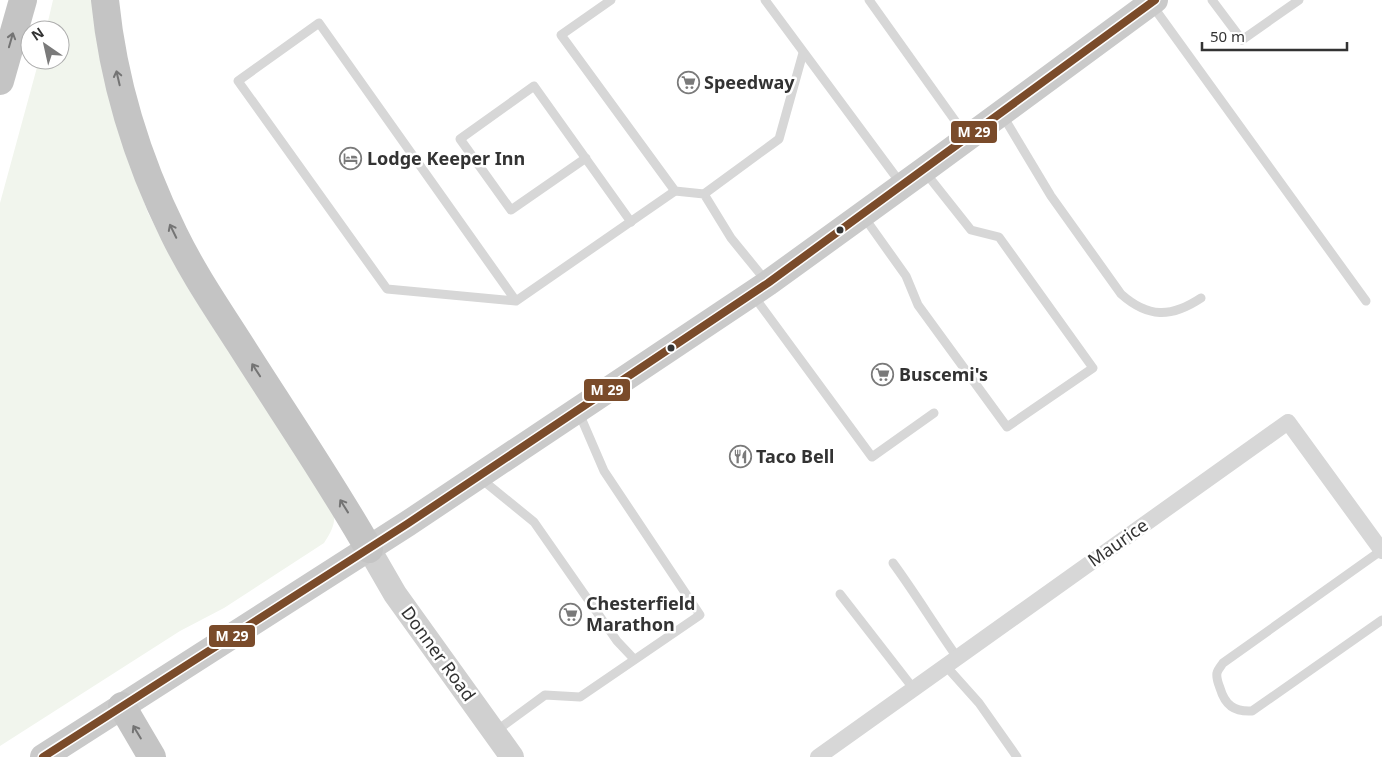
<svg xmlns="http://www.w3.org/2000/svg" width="1382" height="757" font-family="'Noto Sans',sans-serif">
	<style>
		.green { fill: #f1f5ed }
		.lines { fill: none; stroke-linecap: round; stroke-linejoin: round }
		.lane { stroke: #d7d7d7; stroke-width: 9 }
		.street { stroke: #d7d7d7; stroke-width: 16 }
		.secondary { stroke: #d0d0d0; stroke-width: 24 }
		.primary { stroke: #cacaca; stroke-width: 26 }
		.highway { stroke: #c4c4c4; stroke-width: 28 }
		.bus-1-casing { stroke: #fff; stroke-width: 11 }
		.bus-1 { stroke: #7a4b2a; stroke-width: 8 }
		.oneway { stroke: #747474 }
		.bus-dot { fill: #333; stroke: #fff; stroke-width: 2 }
		.labels { text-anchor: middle; stroke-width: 5; stroke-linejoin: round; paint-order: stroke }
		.poi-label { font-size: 18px; font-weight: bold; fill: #333; stroke: #fff; text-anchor: start }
		.street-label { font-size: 18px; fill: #333; stroke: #fff }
		.line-badge { stroke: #fff; stroke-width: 2 }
		.badge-label { font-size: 14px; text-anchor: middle; font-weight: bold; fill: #fff }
	</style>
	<rect width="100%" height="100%" fill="#fff"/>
	<path class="green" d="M 53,0 L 92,0 L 96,29 L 121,137 L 148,213 L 189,290 L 312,480 C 330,505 345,513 324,543 L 224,608 L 180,631 L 0,746 L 0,203 L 39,60 L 60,60 L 60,30 L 46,30 Z"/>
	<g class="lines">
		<g class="lane">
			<path d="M 611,0 L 561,35 L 675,191 L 704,194 L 731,238 L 766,281"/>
			<path d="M 765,0 L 902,185"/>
			<path d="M 869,0 L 966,136"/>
			<path d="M 1212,0 L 1242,40 L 1299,0"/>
			<path d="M 1152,5 L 1366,301"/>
			<path d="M 1003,116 L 1051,196 L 1121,294 C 1148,318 1171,318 1201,298"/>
			<path d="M 586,158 L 511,210 L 460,139 L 534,86 L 631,222"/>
			<path d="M 704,194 L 779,139 L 803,53"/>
			<path d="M 864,217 L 906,276 L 918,305 L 1007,427 L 1093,368 L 999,237 L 971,230 L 925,172"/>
			<path d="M 753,295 L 872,457 L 934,413"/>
			<path d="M 516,301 L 319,23 L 238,81 L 387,289 L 516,301 L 675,191"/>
			<path d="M 480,478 L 534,522 L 617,641 L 634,659"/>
			<path d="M 1382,550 L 1223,663 C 1221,666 1218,669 1217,673 C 1216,678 1218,683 1220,688 C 1225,705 1234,712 1252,711 L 1382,620"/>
			<path d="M 893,563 C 915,593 935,626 957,657"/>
			<path d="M 840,594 L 913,688"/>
			<path d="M 945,665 L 979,703 L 1017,757"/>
			<path d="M 496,731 L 545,695 L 580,697 L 700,615 L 604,471 L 579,413"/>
		</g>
		<path class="street" d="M 818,757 L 1288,422 L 1382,551"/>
		<path class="secondary" d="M 369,549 L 395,594 L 512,757"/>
		<path class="primary" d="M 43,757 L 407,524 L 768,283 L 924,170 L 1155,0"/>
		<g class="highway">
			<path d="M 105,0 C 113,81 138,161 174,234 C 193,273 217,308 240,344 C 283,412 329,479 369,549"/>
			<path d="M 0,81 L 23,0"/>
			<path d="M 122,706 L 152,757"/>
		</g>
		<defs>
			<path id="bus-1" d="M 43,757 L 407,524 L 768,283 L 1155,0"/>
		</defs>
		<use href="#bus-1" class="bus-1-casing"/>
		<use href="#bus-1" class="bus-1"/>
	</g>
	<defs><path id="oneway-shaft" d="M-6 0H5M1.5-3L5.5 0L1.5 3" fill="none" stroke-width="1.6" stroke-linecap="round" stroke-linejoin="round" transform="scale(1.25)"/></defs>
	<g class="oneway">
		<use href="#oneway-shaft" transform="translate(11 40) rotate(-74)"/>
		<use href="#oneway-shaft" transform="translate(118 78) rotate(-103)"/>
		<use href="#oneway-shaft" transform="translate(173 231) rotate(-116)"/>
		<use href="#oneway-shaft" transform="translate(256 370) rotate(-123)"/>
		<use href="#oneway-shaft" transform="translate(344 506) rotate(-122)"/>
		<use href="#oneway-shaft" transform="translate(137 732) rotate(-121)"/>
	</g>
	<defs>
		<symbol id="supermarket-ring" viewBox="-11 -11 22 22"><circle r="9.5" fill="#fff" stroke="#7a7a7a" stroke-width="1.5"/><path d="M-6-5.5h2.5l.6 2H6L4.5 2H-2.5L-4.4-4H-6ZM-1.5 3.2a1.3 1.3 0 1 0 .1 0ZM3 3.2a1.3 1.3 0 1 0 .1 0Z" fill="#7a7a7a"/></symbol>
		<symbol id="hotel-ring" viewBox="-11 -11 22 22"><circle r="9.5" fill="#fff" stroke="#7a7a7a" stroke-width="1.5"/><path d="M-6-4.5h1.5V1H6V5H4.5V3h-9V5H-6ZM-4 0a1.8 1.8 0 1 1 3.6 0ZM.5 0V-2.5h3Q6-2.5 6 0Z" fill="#7a7a7a"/></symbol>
		<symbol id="restaurant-ring" viewBox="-11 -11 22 22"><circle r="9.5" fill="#fff" stroke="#7a7a7a" stroke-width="1.5"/><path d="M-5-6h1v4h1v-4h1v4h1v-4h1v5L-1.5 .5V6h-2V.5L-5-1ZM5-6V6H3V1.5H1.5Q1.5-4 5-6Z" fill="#7a7a7a"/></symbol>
	</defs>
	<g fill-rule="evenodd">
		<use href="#supermarket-ring" x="676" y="70" width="25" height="25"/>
		<use href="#hotel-ring" x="338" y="146" width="25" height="25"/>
		<use href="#supermarket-ring" x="870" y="362" width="25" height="25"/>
		<use href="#restaurant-ring" x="728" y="444" width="25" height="25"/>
		<use href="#supermarket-ring" x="558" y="602" width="25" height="25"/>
	</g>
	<g class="bus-dot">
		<circle cx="840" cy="230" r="4.5"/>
		<circle cx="671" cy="348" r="4.5"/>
	</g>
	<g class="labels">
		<g class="poi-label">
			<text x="704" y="89">Speedway</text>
			<text x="367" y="165">Lodge Keeper Inn</text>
			<text x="899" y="381">Buscemi's</text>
			<text x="756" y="463">Taco Bell</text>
			<text x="586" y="610">Chesterfield<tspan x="586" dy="21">Marathon</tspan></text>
		</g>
		<g class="street-label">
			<text transform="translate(1118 543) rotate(-35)" y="6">Maurice</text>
			<text transform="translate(438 654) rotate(54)" y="6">Donner Road</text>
		</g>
	</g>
	<g class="line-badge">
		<rect x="950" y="120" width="48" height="24" rx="5" fill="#7a4b2a"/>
		<rect x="583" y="378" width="48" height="24" rx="5" fill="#7a4b2a"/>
		<rect x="208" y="624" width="48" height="24" rx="5" fill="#7a4b2a"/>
	</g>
	<g class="badge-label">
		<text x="974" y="137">M 29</text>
		<text x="607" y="395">M 29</text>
		<text x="232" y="641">M 29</text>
	</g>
	<g transform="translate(45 45) rotate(326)"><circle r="24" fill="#ffffff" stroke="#adadad"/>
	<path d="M0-4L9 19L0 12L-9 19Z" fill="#7a7a7a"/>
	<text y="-8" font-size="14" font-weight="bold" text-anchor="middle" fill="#333333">N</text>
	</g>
	<path d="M1202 42v8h145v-8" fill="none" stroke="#333333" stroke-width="2.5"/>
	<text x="1210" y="42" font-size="15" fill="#333333" stroke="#ffffff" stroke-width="4" paint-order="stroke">50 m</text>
</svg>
